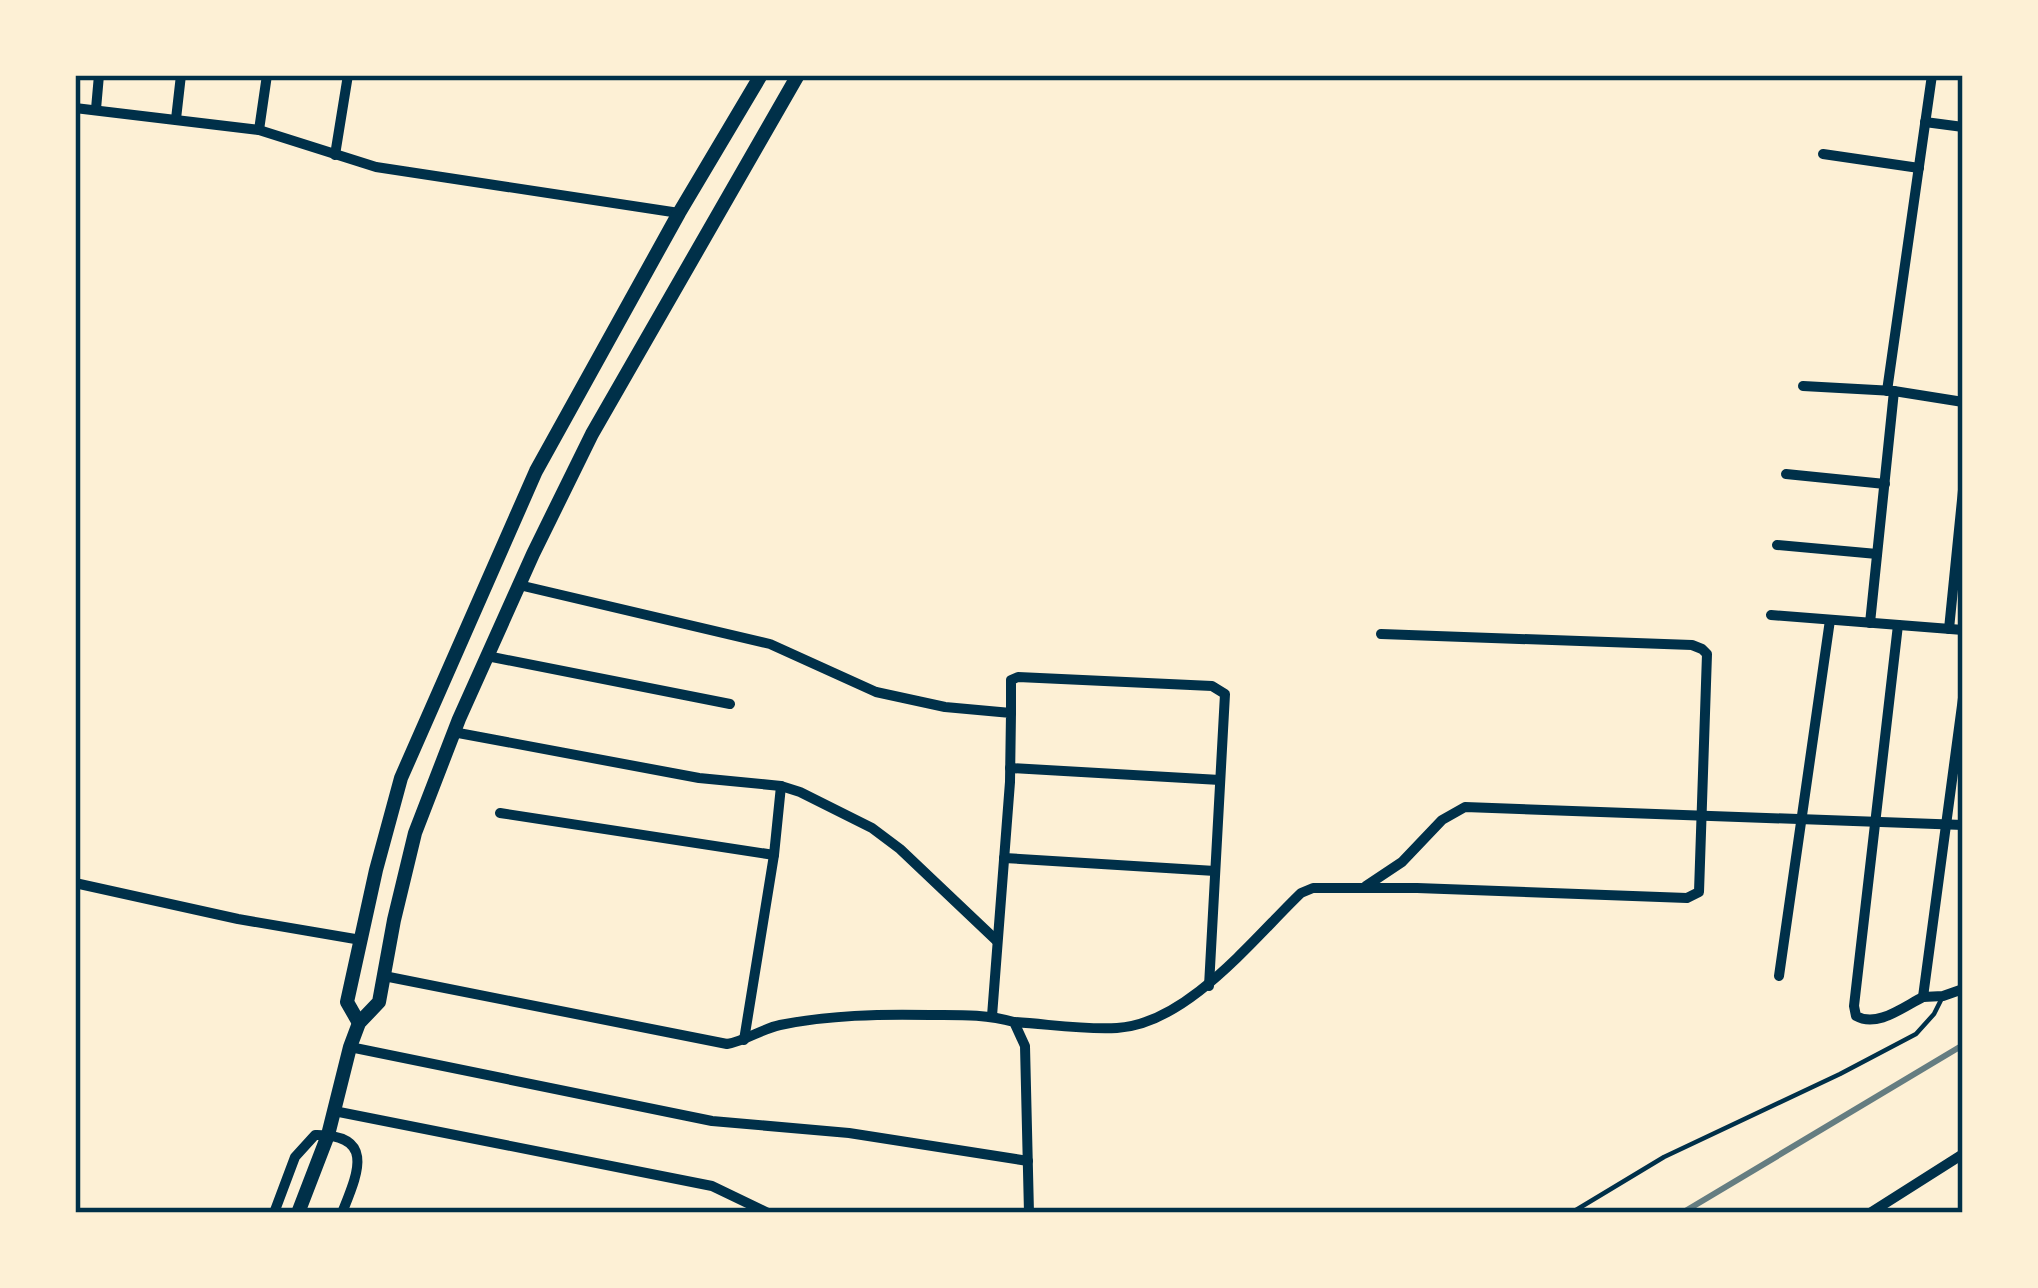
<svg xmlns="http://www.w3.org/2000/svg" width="2038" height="1288" font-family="'Archivo Narrow',sans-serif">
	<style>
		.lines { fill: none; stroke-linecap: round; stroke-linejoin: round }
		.service { stroke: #003049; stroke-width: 4.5 }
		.minor { stroke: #003049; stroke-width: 10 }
		.secondary { stroke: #003049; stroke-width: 14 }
		.rail { stroke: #657d81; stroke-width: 6 }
		.neatline { fill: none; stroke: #003049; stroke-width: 4.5 }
	</style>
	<rect width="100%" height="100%" fill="#fdf0d5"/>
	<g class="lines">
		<path class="service" d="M 1571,1213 L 1664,1157 L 1840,1074 L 1916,1034 L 1934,1014 L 1941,1000"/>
		<g class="minor">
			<path d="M 75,108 L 259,130 L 376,167 L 679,213"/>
			<path d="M 96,109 L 99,75"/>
			<path d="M 176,119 L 181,75"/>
			<path d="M 1925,122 L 1963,127"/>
			<path d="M 259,130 L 267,75"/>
			<path d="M 1823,154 L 1919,168"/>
			<path d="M 335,155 L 348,75"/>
			<path d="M 1803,386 L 1894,391 L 1963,402"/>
			<path d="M 1887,391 L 1932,75"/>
			<path d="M 1786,474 L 1885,484"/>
			<path d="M 1777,545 L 1877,554"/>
			<path d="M 519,585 L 770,644 L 876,692 L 945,707 L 1011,713 L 1010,782 L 992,1016"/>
			<path d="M 1771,615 L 1963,630"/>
			<path d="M 1870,623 L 1894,391"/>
			<path d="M 1898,625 L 1854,1006 L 1856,1016 C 1877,1028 1903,1007 1923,997"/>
			<path d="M 1949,629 L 1963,490"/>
			<path d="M 487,656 L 730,704"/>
			<path d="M 1963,698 L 1923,997 L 1943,996 L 1963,989"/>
			<path d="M 1011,713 L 1011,680 L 1018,677 L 1212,686 L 1225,694 L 1209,986"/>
			<path d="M 453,732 L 699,778 L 781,786 L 800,792 L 872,828 L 900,849 L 997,941"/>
			<path d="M 1010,768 L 1220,780"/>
			<path d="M 500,813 L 774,855"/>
			<path d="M 1004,858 L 1215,871"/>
			<path d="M 75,883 L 238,919 L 361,940"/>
			<path d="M 1366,886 L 1402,862 L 1442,820 L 1465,807 L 1963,825"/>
			<path d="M 384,976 L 727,1044 C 746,1041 761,1029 780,1025 C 830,1015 879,1014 930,1015 C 959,1015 986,1014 1014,1022 L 1025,1046 L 1029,1213"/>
			<path d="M 1779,976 L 1830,620"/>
			<path d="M 1014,1022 C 1048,1024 1083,1030 1117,1028 C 1187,1024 1254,938 1301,893 L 1313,888 L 1417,888 L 1687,898 L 1699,892 L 1707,654 L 1702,649 L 1692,645 L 1381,634"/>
			<path d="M 744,1040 L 774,855 L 781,786"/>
			<path d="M 350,1047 L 712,1121 L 849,1133 L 1028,1161"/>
			<path d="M 334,1111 L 712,1186 L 768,1213"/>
			<path d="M 274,1213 L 295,1157 L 315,1135 C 377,1134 357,1175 342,1213"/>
			<path d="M 1870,1213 L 1963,1154"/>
		</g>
		<g class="secondary">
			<path d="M 359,1023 L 347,1002 L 376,870 L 401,778 L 536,471 L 679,213 L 761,75"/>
			<path d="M 298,1213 L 328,1135 L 350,1047 L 359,1023 L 379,1002 L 394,920 L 415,833 L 459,719 L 533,554 L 592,434 L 798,75"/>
		</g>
		<path class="rail" d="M 1682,1213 L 1963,1045"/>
	</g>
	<rect width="2038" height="1288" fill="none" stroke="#fdf0d5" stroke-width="156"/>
	<rect x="78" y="78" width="1882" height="1132" class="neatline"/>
</svg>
